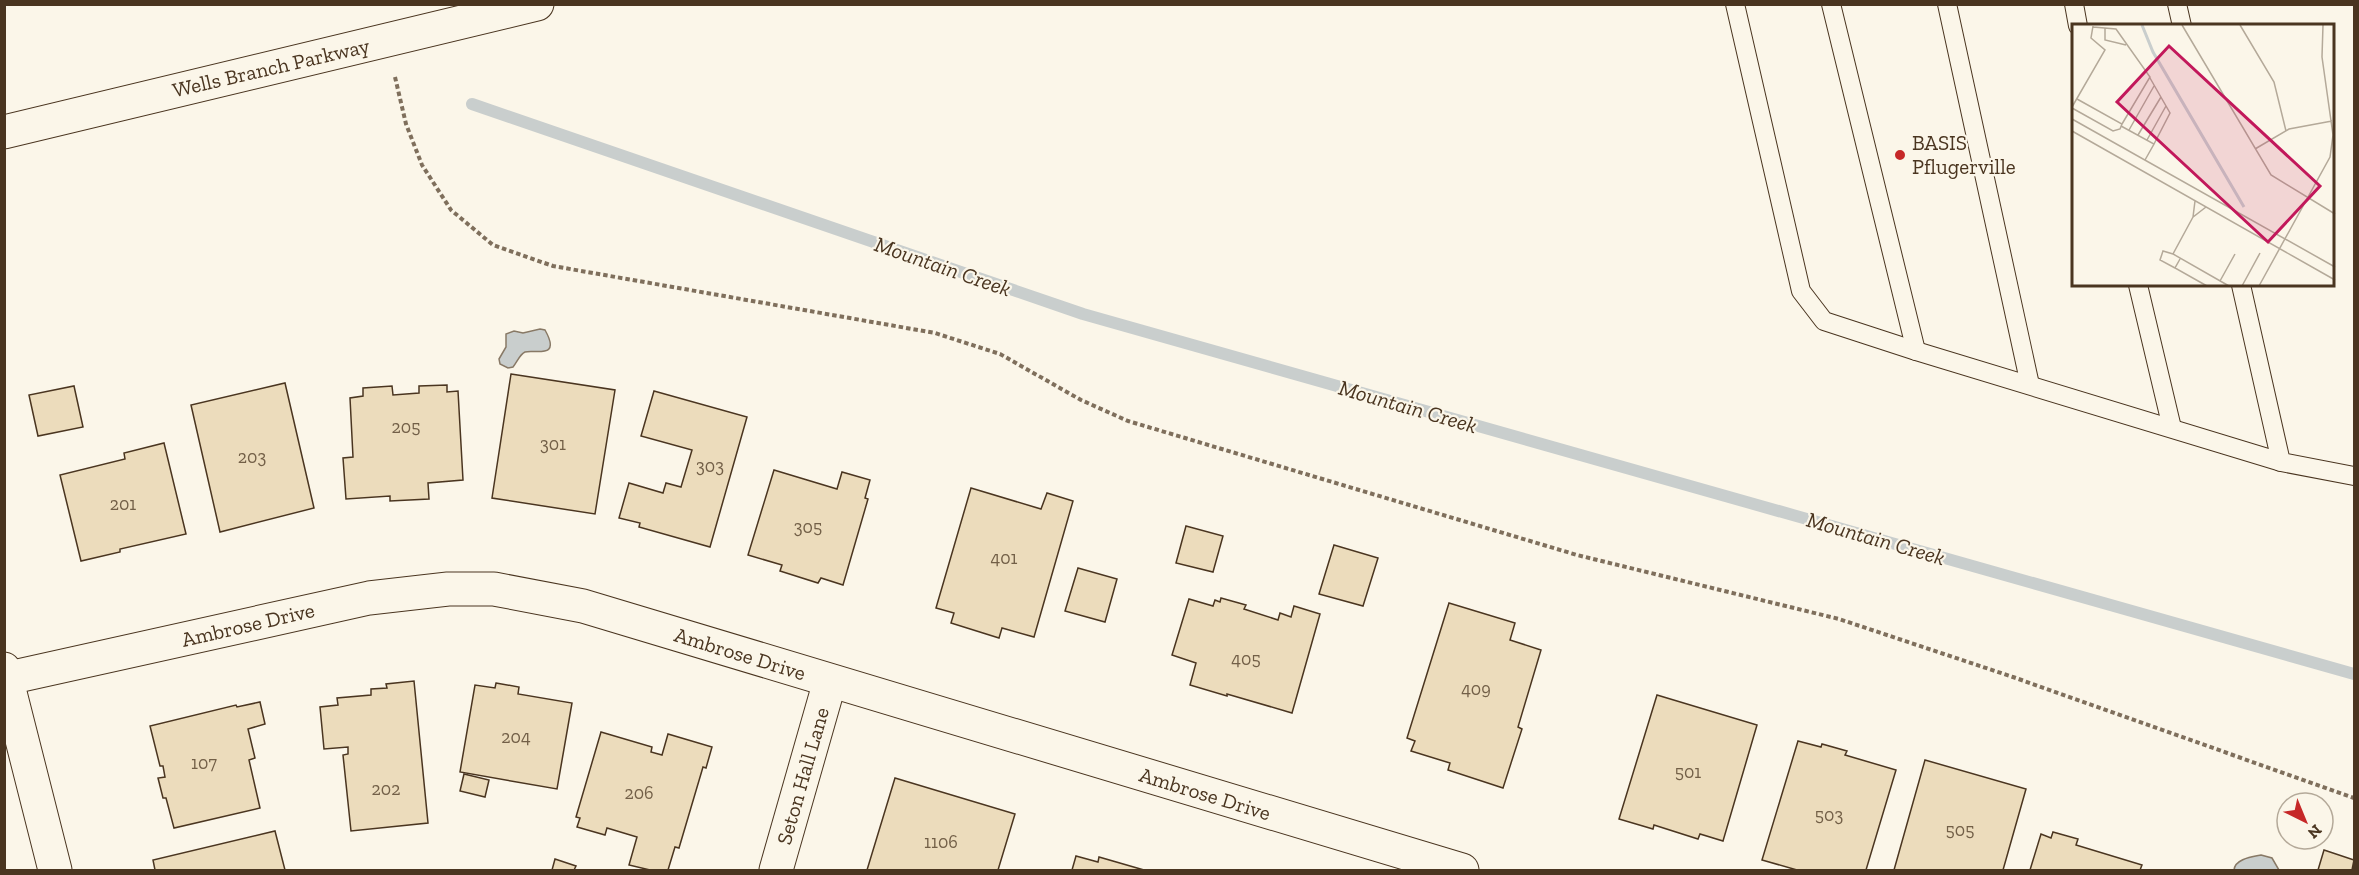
<svg xmlns="http://www.w3.org/2000/svg" width="2359" height="875" font-family="'Zilla Slab',serif">
	<style>
		.water { fill: #c9cecd; stroke: #887966; stroke-width: 1.5 }
		.lines { fill: none; stroke-linecap: round; stroke-linejoin: round }
		.stream { stroke: #c9cecd; stroke-width: 12 }
		.building { fill: #ecdcbc; stroke: #4a3520; stroke-width: 1.5 }
		.service-casing { stroke: #4a3520; stroke-width: 20 }
		.minor-casing { stroke: #4a3520; stroke-width: 35 }
		.tertiary-casing { stroke: #4a3520; stroke-width: 35 }
		.secondary-casing { stroke: #4a3520; stroke-width: 35 }
		.path { stroke: #7f6f5c; stroke-width: 4; stroke-dasharray: 4.5 3; stroke-linecap: butt }
		.service { stroke: #fbf6e9; stroke-width: 18 }
		.minor { stroke: #fbf6e9; stroke-width: 33 }
		.tertiary { stroke: #fbf6e9; stroke-width: 33 }
		.secondary { stroke: #fbf6e9; stroke-width: 33 }
		.poi-dot { fill: #c62828; stroke: #fbf6e9; stroke-width: 2 }
		.labels { text-anchor: middle; stroke-width: 4.5; stroke-linejoin: round; paint-order: stroke }
		.number-label { font-size: 18px; fill: #725f47 }
		.street-label { font-size: 21px; fill: #4a3520; stroke: #fbf6e9 }
		.poi-label { font-size: 21px; fill: #4a3520; stroke: #fbf6e9; text-anchor: start }
		.water-label { font-size: 22px; font-style: italic; fill: #4a3520; stroke: #fbf6e9 }
		.inset-river { fill: none; stroke: #c9cecd; stroke-width: 3 }
		.inset-road { fill: none; stroke: #b4a999; stroke-width: 1.5 }
		.view { fill: #c2185b; fill-opacity: 0.15; stroke: #c2185b; stroke-width: 3 }
		.inset-edge { fill: none; stroke: #4a3520; stroke-width: 3 }
	</style>
	<rect width="100%" height="100%" fill="#fbf6e9"/>
	<g class="water">
		<path d="M 540,329 L 545,330 C 562,360 534,349 525,352 C 520,354 517,362 513,367 L 508,368 L 500,364 L 499,359 L 506,347 L 506,334 L 514,331 L 523,333 Z"/>
		<path d="M 2261,855 L 2272,858 L 2279,870 L 2234,870 C 2235,859 2251,857 2261,855 Z"/>
	</g>
	<g class="lines">
		<path class="stream" d="M 472,104 L 1083,314 L 2354,674"/>
	</g>
	<g class="building">
		<path d="M 511,374 L 615,390 L 595,514 L 492,498 Z"/>
		<path d="M 285,383 L 314,508 L 220,532 L 191,405 Z"/>
		<path d="M 447,385 L 447,392 L 458,391 L 463,480 L 428,483 L 429,499 L 390,501 L 390,496 L 346,499 L 343,458 L 353,457 L 350,398 L 363,396 L 363,388 L 392,386 L 393,395 L 419,393 L 419,386 Z"/>
		<path d="M 74,386 L 83,427 L 38,436 L 29,395 Z"/>
		<path d="M 654,391 L 747,417 L 710,547 L 639,527 L 640,523 L 619,518 L 629,483 L 663,493 L 666,483 L 681,487 L 692,450 L 641,436 Z"/>
		<path d="M 164,443 L 186,534 L 120,549 L 120,552 L 81,561 L 60,475 L 125,459 L 124,453 Z"/>
		<path d="M 774,470 L 837,489 L 842,472 L 870,480 L 865,498 L 868,499 L 843,585 L 821,578 L 818,583 L 780,571 L 782,565 L 748,555 Z"/>
		<path d="M 971,488 L 1041,509 L 1047,493 L 1073,501 L 1034,637 L 1002,628 L 999,638 L 951,623 L 954,613 L 936,608 Z"/>
		<path d="M 1186,526 L 1223,536 L 1213,572 L 1176,563 Z"/>
		<path d="M 1334,545 L 1378,558 L 1363,606 L 1319,594 Z"/>
		<path d="M 1078,568 L 1117,579 L 1105,622 L 1065,611 Z"/>
		<path d="M 1221,598 L 1246,605 L 1244,609 L 1278,620 L 1280,613 L 1291,617 L 1294,606 L 1320,614 L 1292,713 L 1227,694 L 1227,696 L 1190,685 L 1196,663 L 1172,655 L 1189,599 L 1213,606 L 1215,600 L 1220,602 Z"/>
		<path d="M 1449,603 L 1515,623 L 1510,640 L 1541,650 L 1518,727 L 1522,729 L 1503,788 L 1448,770 L 1450,763 L 1411,751 L 1415,741 L 1407,738 Z"/>
		<path d="M 414,681 L 428,823 L 351,831 L 343,755 L 348,754 L 348,747 L 324,749 L 320,707 L 338,705 L 337,698 L 371,695 L 371,689 L 387,688 L 386,684 Z"/>
		<path d="M 496,683 L 519,687 L 518,694 L 572,703 L 557,789 L 460,772 L 475,685 L 495,688 Z"/>
		<path d="M 1657,695 L 1757,725 L 1723,841 L 1700,834 L 1698,839 L 1654,825 L 1653,829 L 1619,819 Z"/>
		<path d="M 260,702 L 265,724 L 248,729 L 255,758 L 249,760 L 260,808 L 174,828 L 166,798 L 163,798 L 158,778 L 165,777 L 163,766 L 160,766 L 150,726 L 236,705 L 237,707 Z"/>
		<path d="M 601,732 L 652,747 L 651,752 L 662,755 L 668,734 L 712,747 L 706,768 L 703,767 L 679,848 L 675,847 L 668,870 L 650,870 L 629,865 L 637,837 L 607,828 L 605,835 L 577,827 L 580,818 L 576,817 Z"/>
		<path d="M 1798,741 L 1821,747 L 1822,744 L 1847,751 L 1845,755 L 1896,770 L 1866,870 L 1797,870 L 1762,860 Z"/>
		<path d="M 1925,760 L 2026,789 L 2003,870 L 1894,870 Z"/>
		<path d="M 464,774 L 489,780 L 485,797 L 460,791 Z"/>
		<path d="M 895,778 L 1015,814 L 998,870 L 867,870 Z"/>
		<path d="M 275,831 L 285,870 L 155,870 L 153,860 Z"/>
		<path d="M 2053,832 L 2078,839 L 2076,845 L 2142,865 L 2140,870 L 2030,870 L 2041,834 L 2051,838 Z"/>
		<path d="M 2324,850 L 2354,860 L 2352,870 L 2318,870 Z"/>
		<path d="M 1076,856 L 1098,862 L 1099,857 L 1144,870 L 1072,870 Z"/>
		<path d="M 555,859 L 576,866 L 574,870 L 552,870 Z"/>
	</g>
	<g class="lines">
		<defs>
			<g id="service">
				<path d="M 1735,4 L 1801,291 L 1824,321 L 1916,351 L 2281,462"/>
				<path d="M 1831,4 L 1916,351"/>
				<path d="M 1947,4 L 2030,385"/>
				<path d="M 2074,4 L 2078,26"/>
				<path d="M 2177,4 L 2182,26"/>
				<path d="M 2138,285 L 2172,428"/>
				<path d="M 2241,285 L 2281,462 L 2354,476"/>
			</g>
			<g id="minor">
				<path d="M 4,679 L 369,598 L 448,589 L 494,589 L 583,606 L 1462,870"/>
				<path d="M 776,870 L 830,681"/>
			</g>
			<path id="tertiary" d="M 4,669 L 55,870"/>
			<path id="secondary" d="M 4,132 L 537,4"/>
		</defs>
		<use href="#service" class="service-casing"/>
		<use href="#minor" class="minor-casing"/>
		<use href="#tertiary" class="tertiary-casing"/>
		<use href="#secondary" class="secondary-casing"/>
		<path class="path" d="M 395,77 L 406,124 L 422,165 L 451,210 L 493,245 L 553,266 L 935,333 L 1000,354 L 1081,400 L 1128,421 L 1577,555 L 1839,619 L 2013,677 L 2354,798"/>
		<use href="#service" class="service"/>
		<use href="#minor" class="minor"/>
		<use href="#tertiary" class="tertiary"/>
		<use href="#secondary" class="secondary"/>
	</g>
	<circle class="poi-dot" cx="1900" cy="155" r="6"/>
	<g class="labels">
		<g class="number-label">
			<text x="406" y="433">205</text>
			<text x="553" y="450">301</text>
			<text x="252" y="463">203</text>
			<text x="710" y="472">303</text>
			<text x="123" y="510">201</text>
			<text x="808" y="533">305</text>
			<text x="1004" y="564">401</text>
			<text x="1246" y="665">405</text>
			<text x="1476" y="695">409</text>
			<text x="516" y="743">204</text>
			<text x="204" y="769">107</text>
			<text x="1688" y="778">501</text>
			<text x="386" y="795">202</text>
			<text x="639" y="799">206</text>
			<text x="1829" y="821">503</text>
			<text x="1960" y="836">505</text>
			<text x="941" y="848">1106</text>
		</g>
		<g class="street-label">
			<text transform="translate(271 68) rotate(-13)" y="7">Wells Branch Parkway</text>
			<text transform="translate(248 625) rotate(-13)" y="7">Ambrose Drive</text>
			<text transform="translate(740 654) rotate(17)" y="7">Ambrose Drive</text>
			<text transform="translate(803 776) rotate(-74)" y="7">Seton Hall Lane</text>
			<text transform="translate(1205 794) rotate(17)" y="7">Ambrose Drive</text>
		</g>
		<g class="poi-label">
			<text x="1912" y="150">BASIS<tspan x="1912" dy="24">Pflugerville</tspan></text>
		</g>
		<g class="water-label">
			<text transform="translate(943 266) rotate(19)" y="8">Mountain Creek</text>
			<text transform="translate(1408 406) rotate(16)" y="8">Mountain Creek</text>
			<text transform="translate(1876 538) rotate(16)" y="8">Mountain Creek</text>
		</g>
	</g>
	<g transform="translate(2072 24)">
		<rect width="262" height="262" fill="#fbf6e9"/>
		<path class="inset-river" d="M 70,1 L 81,28 L 172,183"/>
		<path class="inset-road" d="M 110,1 L 199,151 L 263,190M 168,1 L 202,58 L 214,107M 21,3 L 44,5 L 78,53 L 50,100M 33,4 L 33,16 L 54,21M 78,54 L 98,89 L 82,120M 0,83 L 33,26 L 19,14 L 21,2M 0,84 L 41,107 L 48,105 L 50,100 L 5,75M 0,95 L 263,243M 49,102 L 82,120 L 73,136M 57,106 L 82,62M 0,107 L 263,256M 66,111 L 89,73M 75,116 L 94,82M 183,125 L 217,105 L 260,97M 123,177 L 121,193 L 134,183M 121,193 L 101,230 L 157,262M 101,230 L 91,227 L 88,236 L 103,244M 108,235 L 103,244 L 135,262M 148,257 L 163,230M 170,262 L 188,229M 187,262 L 258,133 L 261,111 L 250,33 L 251,1"/>
		<path class="view" d="M 97,22 L 248,162 L 196,218 L 45,78 Z"/>
		<rect width="262" height="262" class="inset-edge"/>
	</g>
	<rect width="2359" height="875" fill="none" stroke="#4a3520" stroke-width="12"/>
	<g transform="translate(2305 821) rotate(137)"><circle r="28" fill="#fbf6e9" stroke="#b4a999" stroke-width="1.5"/>
	<path d="M0-4.5L10 22L0 15L-10 22Z" fill="#c62828"/>
	<text y="-9" font-size="16" font-weight="bold" text-anchor="middle" fill="#4a3520">N</text>
	</g>
</svg>
